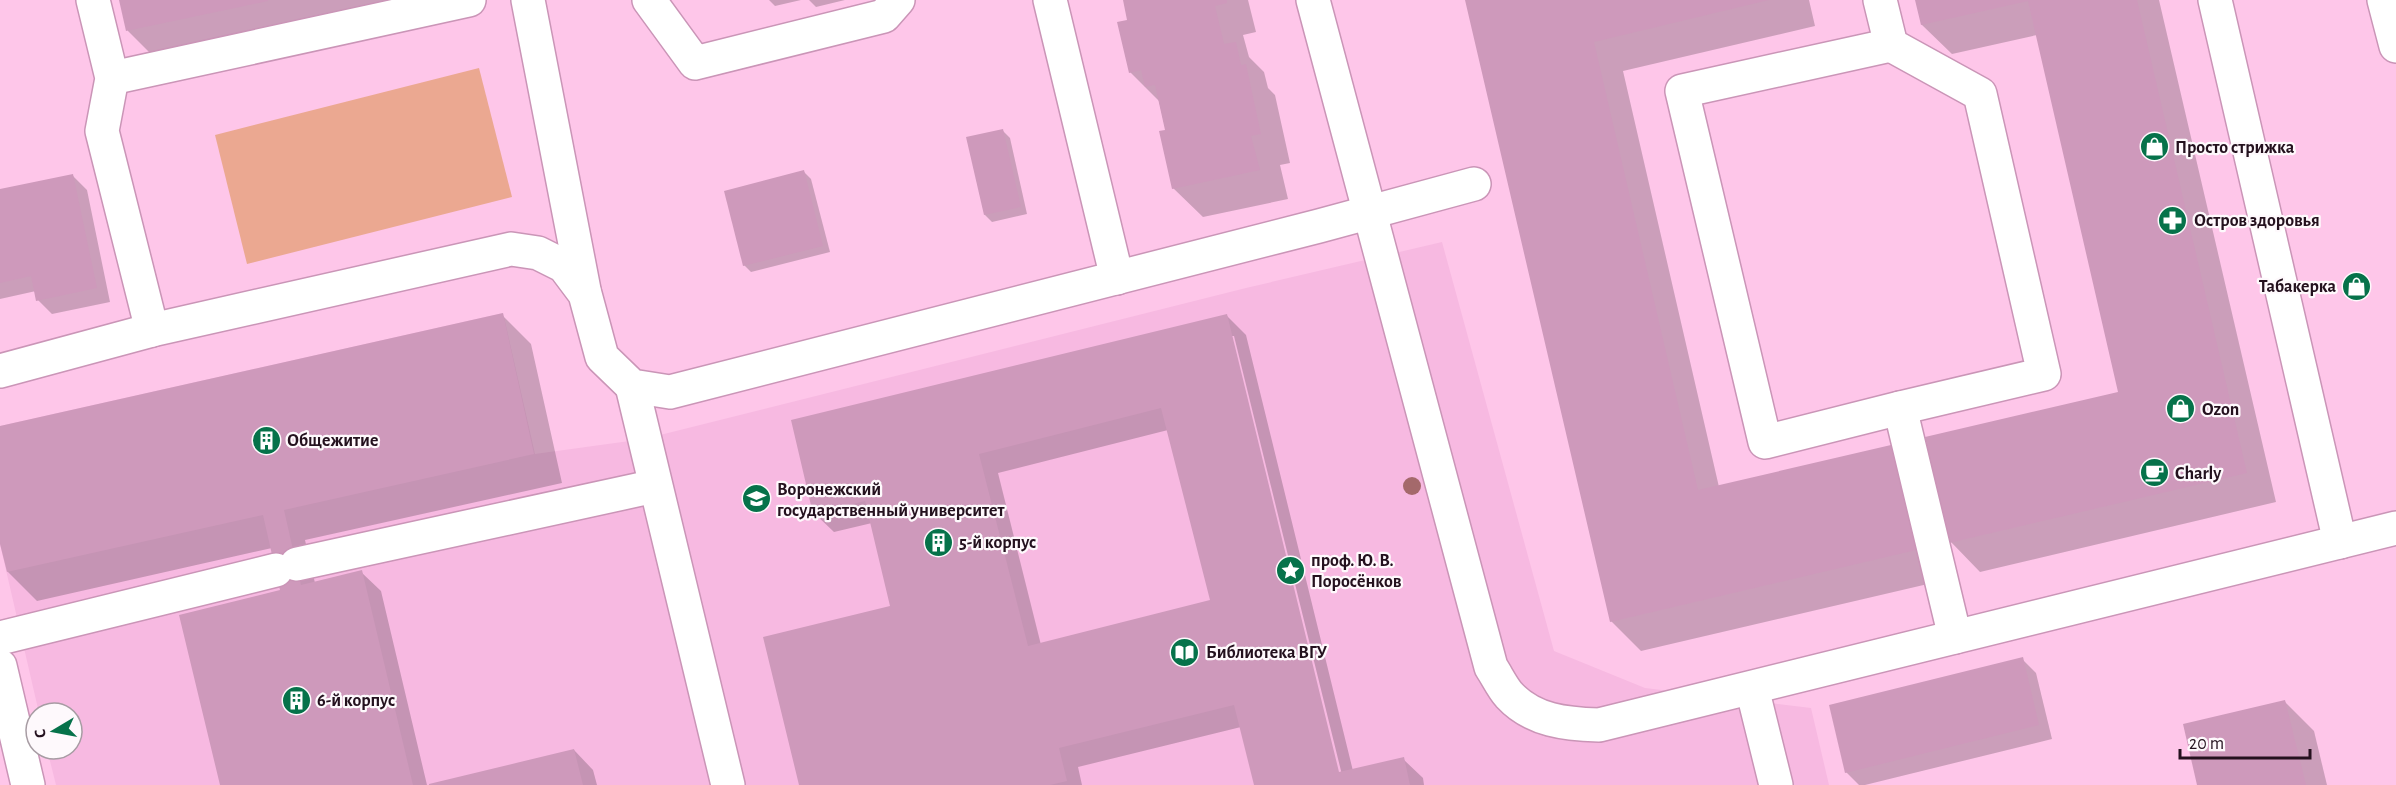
<svg xmlns="http://www.w3.org/2000/svg" width="2396" height="785" font-family="'Alegreya Sans',sans-serif">
	<style>
		.built { fill: #f7b9e1 }
		.pitch { fill: #eba891 }
		.shadow { fill: #0003; fill-rule: evenodd }
		.building { fill: #ce99bb; fill-rule: evenodd }
		.lines { fill: none; stroke-linecap: round; stroke-linejoin: round }
		.minor-casing { stroke: #ca95b7; stroke-width: 36 }
		.minor { stroke: #fff; stroke-width: 33 }
		.tree { fill: #a4696b }
		.labels { text-anchor: middle; stroke-width: 4.5; stroke-linejoin: round; paint-order: stroke }
		.poi-label { font-size: 18px; font-weight: bold; fill: #24111e; stroke: #fef9fc; text-anchor: start }
	</style>
	<rect width="100%" height="100%" fill="#fec6e9"/>
	<path class="built" d="M 1442,242 L 1554,651 L 1645,688 L 1811,708 L 1829,785 L 56,785 L 47,749 L 72,749 L 72,713 L 39,713 L 0,544 L 0,426 L 503,313 L 535,454 L 644,439 L 1246,288 Z"/>
	<path class="pitch" d="M 479,68 L 512,197 L 247,264 L 215,135 Z"/>
	<g class="shadow">
		<path d="M 121,0 L 437,0 L 157,60 L 128,31 Z"/>
		<path d="M 769,0 L 801,0 L 775,6 Z"/>
		<path d="M 809,0 L 845,0 L 816,7 Z"/>
		<path d="M 1127,0 L 1248,0 L 1256,32 L 1243,35 L 1249,57 L 1264,72 L 1268,88 L 1275,95 L 1290,163 L 1280,165 L 1288,199 L 1203,217 L 1173,188 L 1166,131 L 1159,101 L 1130,72 Z"/>
		<path d="M 1467,0 L 1809,0 L 1815,26 L 1623,71 L 1719,487 L 1891,447 L 1921,476 L 1945,580 L 1641,651 L 1611,621 Z"/>
		<path d="M 1917,0 L 2159,0 L 2276,502 L 1980,572 L 1951,542 L 2120,393 L 2037,35 L 1952,54 L 1922,25 Z"/>
		<path d="M 1003,131 L 1010,138 L 1027,214 L 992,222 L 985,215 Z"/>
		<path d="M 804,172 L 811,179 L 830,252 L 751,272 L 744,265 Z"/>
		<path d="M 73,176 L 87,190 L 110,302 L 52,314 L 38,300 L 36,291 L 0,299 L 0,191 Z"/>
		<path d="M 502,315 L 531,344 L 562,483 L 305,540 L 315,583 L 361,572 L 381,591 L 427,785 L 221,785 L 282,591 L 272,548 L 37,601 L 8,572 L 0,537 L 0,428 Z"/>
		<path d="M 1227,316 L 1246,335 L 1353,771 L 1403,759 L 1423,778 L 1424,785 L 1256,785 L 1241,727 L 1078,767 L 1082,785 L 801,785 L 892,607 L 872,523 L 834,532 L 814,513 ZM 1231,336 L 1234,336 L 1343,779 L 1340,780 ZM 1168,430 L 1212,601 L 1041,645 L 998,473 Z"/>
		<path d="M 2022,659 L 2036,673 L 2052,739 L 1865,785 L 1859,785 L 1846,772 Z"/>
		<path d="M 2285,702 L 2314,731 L 2327,785 L 2198,785 Z"/>
		<path d="M 574,750 L 593,770 L 597,785 L 432,785 Z"/>
	</g>
	<g class="building">
		<path d="M 119,0 L 268,0 L 268,1 L 126,31 Z"/>
		<path d="M 1123,0 L 1227,0 L 1227,3 L 1215,6 L 1224,44 L 1236,42 L 1241,65 L 1246,64 L 1261,134 L 1251,136 L 1260,170 L 1172,189 L 1159,131 L 1165,130 L 1155,85 L 1145,87 L 1141,70 L 1129,73 L 1117,22 L 1127,20 Z"/>
		<path d="M 1465,0 L 1769,0 L 1594,42 L 1698,490 L 1891,445 L 1916,550 L 1610,622 Z"/>
		<path d="M 1915,0 L 2137,0 L 2247,473 L 1949,543 L 1925,437 L 2118,392 L 2028,1 L 1921,25 Z"/>
		<path d="M 1003,129 L 1021,207 L 984,215 L 966,137 Z"/>
		<path d="M 804,170 L 823,246 L 743,266 L 724,191 Z"/>
		<path d="M 73,174 L 97,288 L 36,301 L 31,276 L 0,283 L 0,189 Z"/>
		<path d="M 503,313 L 534,454 L 284,510 L 301,585 L 362,570 L 413,785 L 220,785 L 179,615 L 280,590 L 263,515 L 7,572 L 0,544 L 0,426 Z"/>
		<path d="M 1227,314 L 1339,772 L 1404,757 L 1410,785 L 1254,785 L 1234,705 L 1059,748 L 1067,781 L 1050,785 L 799,785 L 763,637 L 890,606 L 865,501 L 813,514 L 791,420 ZM 1161,408 L 1210,600 L 1028,646 L 979,454 Z"/>
		<path d="M 2023,657 L 2039,725 L 1845,773 L 1829,705 Z"/>
		<path d="M 2285,700 L 2306,785 L 2197,785 L 2183,724 Z"/>
		<path d="M 574,749 L 583,785 L 429,785 L 429,784 Z"/>
	</g>
	<g class="lines">
		<defs>
			<g id="minor">
				<path d="M 93,0 L 112,78 L 102,131 L 152,330"/>
				<path d="M 528,0 L 584,290"/>
				<path d="M 649,0 L 695,63 L 884,16 L 898,0"/>
				<path d="M 1050,0 L 1117,278"/>
				<path d="M 1313,0 L 1491,667 C 1497,676 1502,687 1509,695 C 1533,721 1566,724 1599,725 L 2396,528"/>
				<path d="M 1880,0 L 1891,45 L 1980,94 L 2044,374 L 1900,408 L 1955,637"/>
				<path d="M 2215,0 L 2340,542"/>
				<path d="M 2384,0 L 2396,46"/>
				<path d="M 1891,45 L 1682,91 L 1765,442 L 1900,408"/>
				<path d="M 112,78 L 469,0"/>
				<path d="M 0,371 L 152,330 L 511,249 L 538,253 L 564,266 L 585,294 L 602,357 L 632,386 L 670,392 L 1319,226 L 1474,184"/>
				<path d="M 632,386 L 728,785"/>
				<path d="M 297,564 L 655,486"/>
				<path d="M 0,638 L 276,570"/>
				<path d="M 0,666 L 28,785"/>
				<path d="M 1752,688 L 1776,785"/>
			</g>
		</defs>
		<use href="#minor" class="minor-casing"/>
		<use href="#minor" class="minor"/>
	</g>
	<circle class="tree" cx="1412" cy="486" r="9"/>
	<defs>
		<symbol id="shop-disc" viewBox="-11 -11 22 22"><circle r="9.5" fill="#06724a" stroke="#fef9fc"/><path d="M-5-2.5h2.3a2.7 3.5 0 0 1 5.4 0H5L5.5 6h-11ZM-1.5-2.5h3a1.5 2.3 0 0 0-3 0Z" fill="#fff"/></symbol>
		<symbol id="pharmacy-disc" viewBox="-11 -11 22 22"><circle r="9.5" fill="#06724a" stroke="#fef9fc"/><path d="M-2-6h4v4h4v4h-4v4h-4v-4h-4v-4h4Z" fill="#fff"/></symbol>
		<symbol id="building-disc" viewBox="-11 -11 22 22"><circle r="9.5" fill="#06724a" stroke="#fef9fc"/><path d="M-4-6H4V6H1V3H-1V6H-4ZM-2.5-4.3h1.7v1.8h-1.7ZM.8-4.3h1.7v1.8H.8ZM-2.5-1h1.7V.8h-1.7ZM.8-1h1.7V.8H.8Z" fill="#fff"/></symbol>
		<symbol id="cafe-disc" viewBox="-11 -11 22 22"><circle r="9.5" fill="#06724a" stroke="#fef9fc"/><path d="M-5.5-4.5H6V0H3Q3 3.5 0 3.5H-2.5Q-5.5 3.5-5.5 0ZM3-3.2v2h1.7v-2ZM-6 4.5H4V6H-6Z" fill="#fff"/></symbol>
		<symbol id="university-disc" viewBox="-11 -11 22 22"><circle r="9.5" fill="#06724a" stroke="#fef9fc"/><path d="M0-5L7-2L0 1L-7-2ZM-4 1L0 2.5L4 1V4Q0 6-4 4Z" fill="#fff"/></symbol>
		<symbol id="sight-disc" viewBox="-11 -11 22 22"><circle r="9.5" fill="#06724a" stroke="#fef9fc"/><path d="M0-6L1.8-2.2L6-1.7L2.9 1.2L3.7 5.4L0 3.3L-3.7 5.4L-2.9 1.2L-6-1.7L-1.8-2.2Z" fill="#fff"/></symbol>
		<symbol id="library-disc" viewBox="-11 -11 22 22"><circle r="9.5" fill="#06724a" stroke="#fef9fc"/><path d="M-6-4Q-3-5.5-.7-3.5V5Q-3 3-6 4ZM6-4Q3-5.5 .7-3.5V5Q3 3 6 4Z" fill="#fff"/></symbol>
	</defs>
	<g fill-rule="evenodd">
		<use href="#shop-disc" x="2138" y="130" width="33" height="33"/>
		<use href="#pharmacy-disc" x="2156" y="204" width="33" height="33"/>
		<use href="#shop-disc" x="2340" y="270" width="33" height="33"/>
		<use href="#shop-disc" x="2164" y="392" width="33" height="33"/>
		<use href="#building-disc" x="250" y="424" width="33" height="33"/>
		<use href="#cafe-disc" x="2138" y="456" width="33" height="33"/>
		<use href="#university-disc" x="740" y="482" width="33" height="33"/>
		<use href="#building-disc" x="922" y="526" width="33" height="33"/>
		<use href="#sight-disc" x="1274" y="554" width="33" height="33"/>
		<use href="#library-disc" x="1168" y="636" width="33" height="33"/>
		<use href="#building-disc" x="280" y="684" width="33" height="33"/>
	</g>
	<g class="labels">
		<g class="poi-label">
			<text x="2175" y="153">Просто стрижка</text>
			<text x="2194" y="226">Остров здоровья</text>
			<text x="2336" y="292" text-anchor="end">Табакерка</text>
			<text x="2202" y="415">Ozon</text>
			<text x="287" y="446">Общежитие</text>
			<text x="2175" y="479">Charly</text>
			<text x="777" y="495">Воронежский<tspan x="777" dy="21">государственный университет</tspan></text>
			<text x="959" y="548">5-й корпус</text>
			<text x="1311" y="566">проф. Ю. В.<tspan x="1311" dy="21">Поросёнков</tspan></text>
			<text x="1206" y="658">Библиотека ВГУ</text>
			<text x="317" y="706">6-й корпус</text>
		</g>
	</g>
	<g transform="translate(54 731) rotate(260)"><circle r="28" fill="#fef9fc" stroke="#a79ca3" stroke-width="1.5"/>
	<path d="M0-4.5L10 22L0 15L-10 22Z" fill="#06724a"/>
	<text y="-9" font-size="16" font-weight="bold" text-anchor="middle" fill="#24111e">С</text>
	</g>
	<path d="M2180 749v9h130v-9" fill="none" stroke="#24111e" stroke-width="3"/>
	<text x="2189" y="749" font-size="18" fill="#24111e" stroke="#fef9fc" stroke-width="4.5" paint-order="stroke">20 m</text>
</svg>
